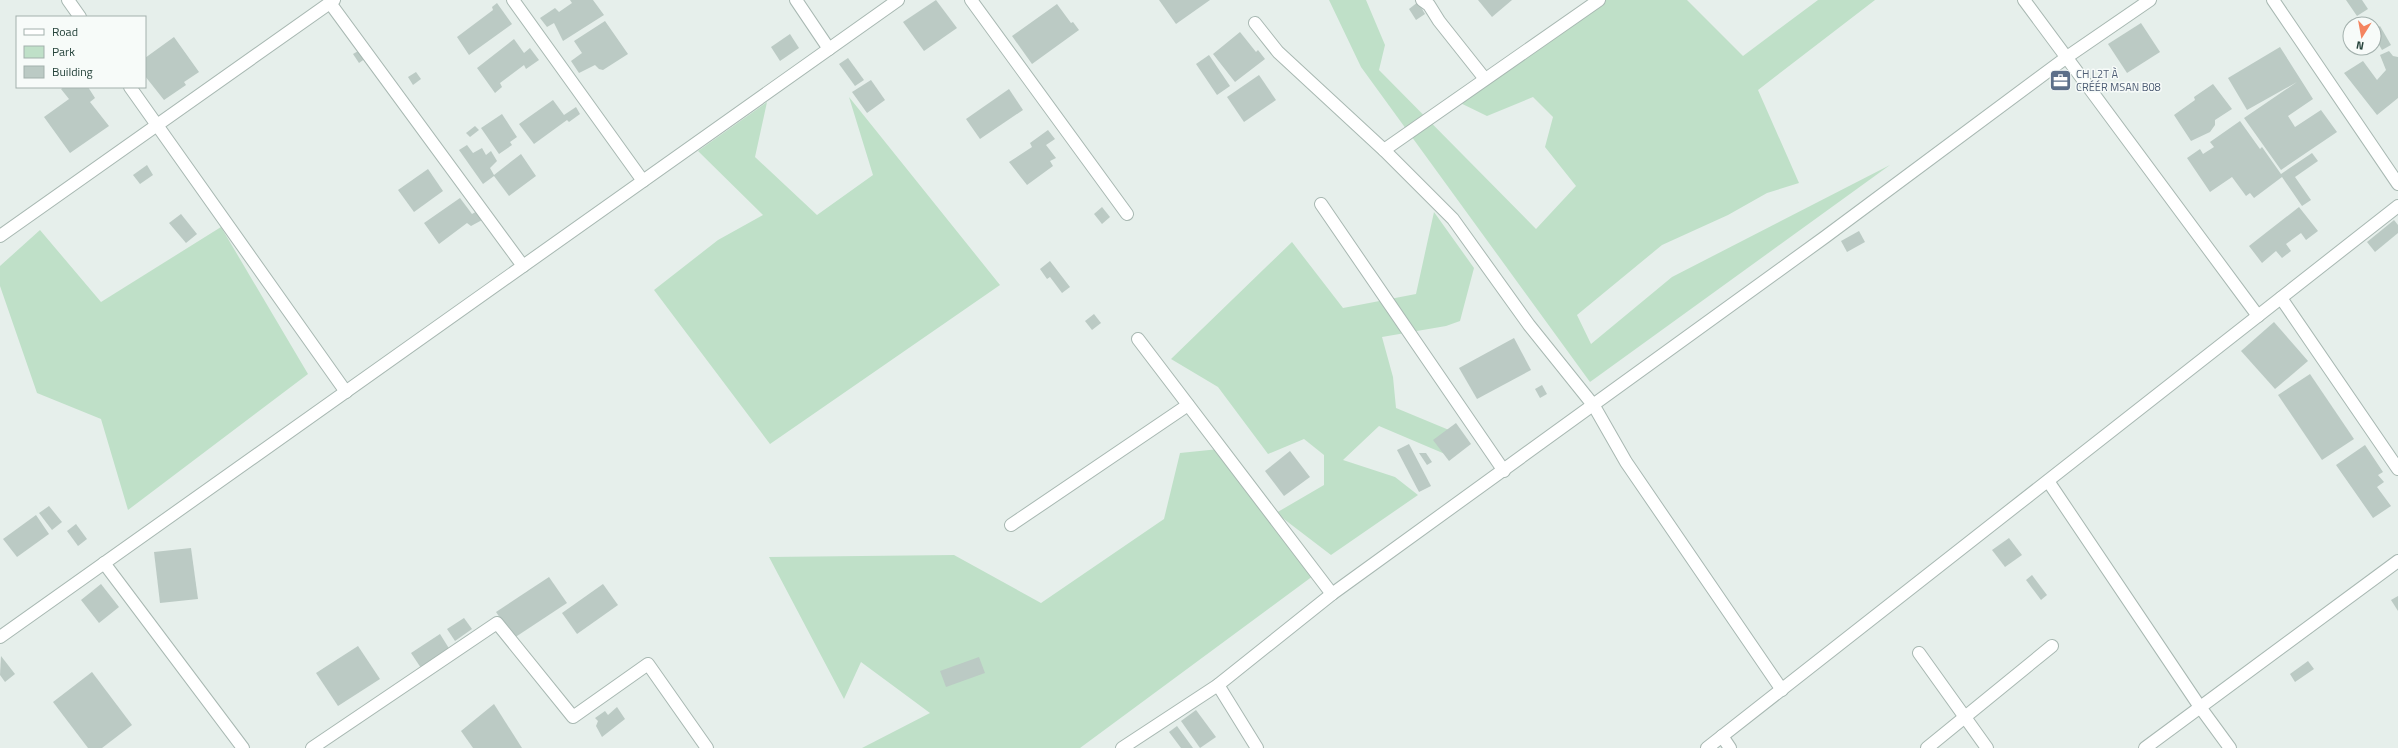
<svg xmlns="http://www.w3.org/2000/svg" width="2398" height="748" font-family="'Titillium Web',sans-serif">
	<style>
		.green { fill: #bfe0c8 }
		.building { fill: #bbcac4 }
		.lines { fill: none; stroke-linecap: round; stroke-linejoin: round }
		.minor-casing { stroke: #a8b8b2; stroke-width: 14 }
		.minor { stroke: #fff; stroke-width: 12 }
		.labels { text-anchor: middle; stroke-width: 3; stroke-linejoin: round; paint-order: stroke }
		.service-label { font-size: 11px; fill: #4e5e75; stroke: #f7fbf9; text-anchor: start }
	</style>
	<rect width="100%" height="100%" fill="#e6efeb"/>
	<g class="green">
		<path d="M 1329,0 L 1366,0 L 1385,45 L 1379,70 L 1536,229 L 1576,186 L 1545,147 L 1553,117 L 1533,97 L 1487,116 L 1448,97 L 1595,0 L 1687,0 L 1743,56 L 1818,0 L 1875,0 L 1758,90 L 1799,183 L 1767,193 L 1728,215 L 1662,245 L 1577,315 L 1591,344 L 1672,277 L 1890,165 L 1590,382 L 1361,67 Z"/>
		<path d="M 849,97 L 1000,285 L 770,444 L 654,290 L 718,240 L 763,215 L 698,151 L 767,102 L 755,157 L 817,215 L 873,175 Z"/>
		<path d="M 1434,212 L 1474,268 L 1460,321 L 1446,326 L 1382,337 L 1393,377 L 1396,408 L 1449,430 L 1445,454 L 1379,426 L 1343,460 L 1395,477 L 1418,495 L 1331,555 L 1276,513 L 1324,485 L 1324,455 L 1304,439 L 1268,454 L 1218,387 L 1171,359 L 1292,242 L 1343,308 L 1416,294 Z"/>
		<path d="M 221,227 L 308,374 L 128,510 L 101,419 L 37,393 L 0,286 L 0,266 L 40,230 L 101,302 Z"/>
		<path d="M 1219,449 L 1317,573 L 1080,748 L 862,748 L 930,713 L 861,662 L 844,699 L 769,557 L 954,555 L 1041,603 L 1164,519 L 1180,453 Z"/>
	</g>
	<g class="building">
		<path d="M 570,0 L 593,0 L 604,15 L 563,41 L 554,23 L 547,27 L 540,18 L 555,8 L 559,12 L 572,3 Z"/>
		<path d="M 936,0 L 957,28 L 924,51 L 903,22 Z"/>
		<path d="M 1159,0 L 1210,0 L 1176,24 Z"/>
		<path d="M 1478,0 L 1512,0 L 1492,17 Z"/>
		<path d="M 2346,0 L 2362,0 L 2368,9 L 2357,16 Z"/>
		<path d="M 1418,2 L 1425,14 L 1416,20 L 1409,9 Z"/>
		<path d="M 497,3 L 512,24 L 469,55 L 457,37 L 493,10 L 492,7 Z"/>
		<path d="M 1057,4 L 1071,23 L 1073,22 L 1079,30 L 1032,64 L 1012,36 Z"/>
		<path d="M 605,21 L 628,54 L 603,70 L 599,69 L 595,65 L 579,73 L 571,61 L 582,53 L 574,41 Z"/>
		<path d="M 2141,23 L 2160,52 L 2127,73 L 2108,44 Z"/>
		<path d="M 2380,26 L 2391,45 L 2382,50 L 2374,36 L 2374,30 Z"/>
		<path d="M 1240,32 L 1256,52 L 1258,50 L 1265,59 L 1235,82 L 1213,54 Z"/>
		<path d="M 790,34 L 799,48 L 780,61 L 771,47 Z"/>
		<path d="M 174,37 L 199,72 L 184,82 L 186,85 L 164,100 L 145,76 L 145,58 Z"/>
		<path d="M 514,39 L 524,53 L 530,48 L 539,60 L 526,69 L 524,65 L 500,83 L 502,87 L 495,93 L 477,68 Z"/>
		<path d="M 2280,47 L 2313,99 L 2288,116 L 2295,127 L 2321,110 L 2337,132 L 2281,170 L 2244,118 L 2297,82 L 2247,110 L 2228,78 Z"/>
		<path d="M 360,50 L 366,58 L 359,63 L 353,54 Z"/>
		<path d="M 2389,51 L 2393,56 L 2398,57 L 2398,98 L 2377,115 L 2344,73 L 2363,61 L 2377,80 L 2386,70 L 2380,55 Z"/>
		<path d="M 1209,55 L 1230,86 L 1217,95 L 1196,64 Z"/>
		<path d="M 848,58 L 864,80 L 855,86 L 839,64 Z"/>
		<path d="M 416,72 L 421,79 L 413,85 L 408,77 Z"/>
		<path d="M 1259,75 L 1276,100 L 1244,122 L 1227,97 Z"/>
		<path d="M 871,80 L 885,100 L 867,113 L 852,92 Z"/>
		<path d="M 2213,84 L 2232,109 L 2215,120 L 2215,125 L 2210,132 L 2191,141 L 2174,115 L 2195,100 L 2194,97 Z"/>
		<path d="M 64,87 L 88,87 L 95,98 L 90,102 L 109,126 L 70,153 L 44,117 L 69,99 L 61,89 Z"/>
		<path d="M 1009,89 L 1023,110 L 980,139 L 966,119 Z"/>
		<path d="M 553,100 L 564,115 L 576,107 L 580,114 L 569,122 L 567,120 L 534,144 L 519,124 Z"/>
		<path d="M 502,114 L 517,137 L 510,142 L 512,145 L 499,154 L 481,128 Z"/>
		<path d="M 2240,121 L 2260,149 L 2262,147 L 2281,174 L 2312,153 L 2318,161 L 2295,177 L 2311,200 L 2302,206 L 2282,177 L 2254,198 L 2250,193 L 2246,196 L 2232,177 L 2210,192 L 2187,158 L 2200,149 L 2203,154 L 2214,147 L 2210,142 Z"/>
		<path d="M 475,126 L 479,130 L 470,137 L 466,133 Z"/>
		<path d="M 1048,130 L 1055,139 L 1046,145 L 1056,158 L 1050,161 L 1053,166 L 1027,185 L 1009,162 L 1032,147 L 1030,143 Z"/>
		<path d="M 467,145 L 473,153 L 482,148 L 486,155 L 491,151 L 497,161 L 490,168 L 494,175 L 521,154 L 536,176 L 509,196 L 494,176 L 483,184 L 459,150 Z"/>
		<path d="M 147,165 L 153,175 L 140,184 L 133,175 Z"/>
		<path d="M 428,169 L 443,191 L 414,212 L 398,190 Z"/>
		<path d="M 460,198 L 472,214 L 479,210 L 484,219 L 471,226 L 467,223 L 439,244 L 424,223 Z"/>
		<path d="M 1102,207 L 1110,217 L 1102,224 L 1094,214 Z"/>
		<path d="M 2299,207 L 2318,231 L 2306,240 L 2301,233 L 2286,244 L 2291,251 L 2282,258 L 2276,251 L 2262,263 L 2249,246 Z"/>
		<path d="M 181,214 L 197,234 L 186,243 L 169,223 Z"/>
		<path d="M 2394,220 L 2398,225 L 2398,233 L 2375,252 L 2367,242 Z"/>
		<path d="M 1859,231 L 1865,242 L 1847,252 L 1841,241 Z"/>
		<path d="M 1050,261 L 1070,287 L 1062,293 L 1050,277 L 1047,279 L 1040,269 Z"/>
		<path d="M 1094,314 L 1101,323 L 1092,330 L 1085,321 Z"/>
		<path d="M 2274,322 L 2308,361 L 2275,389 L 2241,351 Z"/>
		<path d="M 1514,338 L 1531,370 L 1477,399 L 1459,368 Z"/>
		<path d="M 2310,374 L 2354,439 L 2322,460 L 2278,395 Z"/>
		<path d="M 1542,385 L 1547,394 L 1540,398 L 1535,389 Z"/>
		<path d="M 1456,423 L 1471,444 L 1449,461 L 1433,440 Z"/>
		<path d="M 1409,444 L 1431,486 L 1419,492 L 1397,450 Z"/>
		<path d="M 2365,445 L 2383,472 L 2378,475 L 2384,482 L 2377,487 L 2391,506 L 2373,518 L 2336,465 Z"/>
		<path d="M 1290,451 L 1310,477 L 1284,496 L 1265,471 Z"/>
		<path d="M 1419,453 L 1426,453 L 1432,462 L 1427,465 Z"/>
		<path d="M 49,506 L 62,522 L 52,530 L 39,513 Z"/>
		<path d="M 36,515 L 49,534 L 17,557 L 3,539 Z"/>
		<path d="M 76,524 L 87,539 L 78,546 L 67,531 Z"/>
		<path d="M 2009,538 L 2022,555 L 2005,567 L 1992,550 Z"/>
		<path d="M 191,548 L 198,599 L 160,603 L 154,552 Z"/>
		<path d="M 2032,575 L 2047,595 L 2041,600 L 2026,580 Z"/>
		<path d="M 549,577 L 567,603 L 514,638 L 496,612 Z"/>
		<path d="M 101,584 L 119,607 L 99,623 L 81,600 Z"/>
		<path d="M 603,584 L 618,605 L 577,634 L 562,613 Z"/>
		<path d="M 2398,596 L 2398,611 L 2391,600 Z"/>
		<path d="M 464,618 L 472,629 L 455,641 L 447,629 Z"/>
		<path d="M 440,634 L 450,650 L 421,668 L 411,653 Z"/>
		<path d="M 358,646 L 380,679 L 338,706 L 316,673 Z"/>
		<path d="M 1,656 L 15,674 L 5,682 L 0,675 Z"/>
		<path d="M 979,657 L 985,673 L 946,687 L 940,671 Z"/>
		<path d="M 2308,661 L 2314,669 L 2295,682 L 2290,674 Z"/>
		<path d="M 92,672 L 132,725 L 102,748 L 88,748 L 53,702 Z"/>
		<path d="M 494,704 L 522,748 L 473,748 L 461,731 Z"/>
		<path d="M 617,707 L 625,719 L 602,737 L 596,726 L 598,721 L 595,718 L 605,711 L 608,715 Z"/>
		<path d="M 1196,710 L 1216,737 L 1200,748 L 1181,721 Z"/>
		<path d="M 1177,726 L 1193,748 L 1181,748 L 1169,732 Z"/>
	</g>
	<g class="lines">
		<defs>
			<g id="minor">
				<path d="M 68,0 L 80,17"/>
				<path d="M 513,0 L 643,181"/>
				<path d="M 796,0 L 829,49"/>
				<path d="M 971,0 L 1127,214"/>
				<path d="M 1422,0 L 1429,5 L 1439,21 L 1485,79"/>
				<path d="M 2024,0 L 2258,316"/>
				<path d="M 2273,0 L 2398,184"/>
				<path d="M 330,3 L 523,266"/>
				<path d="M 1255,23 L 1278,52 L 1384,150 L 1453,219 L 1529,325 L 1594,406 L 1626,462 L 1782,690"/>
				<path d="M 130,87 L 346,392"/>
				<path d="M 1384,150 L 1599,0"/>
				<path d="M 1321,204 L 1504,471"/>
				<path d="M 0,236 L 334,0"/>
				<path d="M 2281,298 L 2398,469"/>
				<path d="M 1138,339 L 1332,594"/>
				<path d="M 2048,481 L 2200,707 L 2230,748"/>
				<path d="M 1011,525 L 1188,405"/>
				<path d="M 104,563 L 243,748"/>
				<path d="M 0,637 L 898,0"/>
				<path d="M 1919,653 L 1987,748"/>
				<path d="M 1218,685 L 1257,748"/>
				<path d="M 1722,736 L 1730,748"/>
				<path d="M 312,748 L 497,623 L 573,717 L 648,664 L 707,748"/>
				<path d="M 1122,748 L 1218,685 L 1332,594 L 1825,237 L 2067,57 L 2150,0"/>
				<path d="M 1707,748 L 2398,206"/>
				<path d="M 1927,748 L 2052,646"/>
				<path d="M 2145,748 L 2398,561"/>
			</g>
		</defs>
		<use href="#minor" class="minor-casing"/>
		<use href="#minor" class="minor"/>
	</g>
	<defs>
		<symbol id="office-square" viewBox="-11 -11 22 22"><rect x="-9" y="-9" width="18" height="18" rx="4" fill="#5c6f8a" stroke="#f7fbf9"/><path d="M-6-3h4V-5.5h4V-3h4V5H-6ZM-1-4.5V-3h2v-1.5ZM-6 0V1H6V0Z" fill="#fff"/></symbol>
	</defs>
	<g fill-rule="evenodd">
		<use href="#office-square" x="2048" y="68" width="25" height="25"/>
	</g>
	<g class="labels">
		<g class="service-label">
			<text x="2076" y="78">CH L2T À<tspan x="2076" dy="13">CRÉÉR MSAN B08</tspan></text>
		</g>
	</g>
	<rect x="16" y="16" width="130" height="72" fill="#f7fbf9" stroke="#a3b1ad"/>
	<rect x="24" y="29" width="20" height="6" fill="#ffffff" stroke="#a3b1ad"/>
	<text x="52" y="36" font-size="12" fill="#24423a">Road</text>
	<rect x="24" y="46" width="20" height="12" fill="#bfe0c8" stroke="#a3b1ad"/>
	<text x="52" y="56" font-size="12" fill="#24423a">Park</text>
	<rect x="24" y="66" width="20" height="12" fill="#bbcac4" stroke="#a3b1ad"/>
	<text x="52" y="76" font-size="12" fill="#24423a">Building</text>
	<g transform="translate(2362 36) rotate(191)"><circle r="19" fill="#f7fbf9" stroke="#a3b1ad"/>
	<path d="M0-3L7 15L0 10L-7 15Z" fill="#f4845f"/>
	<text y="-6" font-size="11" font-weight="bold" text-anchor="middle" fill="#24423a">N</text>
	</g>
</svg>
